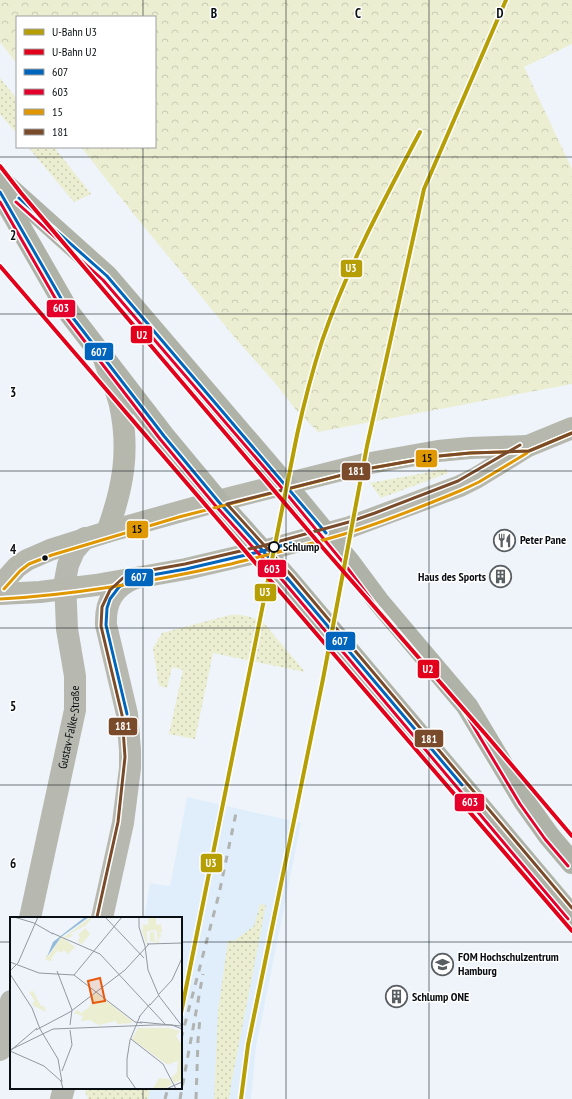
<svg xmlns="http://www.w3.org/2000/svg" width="572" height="1099" font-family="'PT Sans Narrow',sans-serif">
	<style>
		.built { fill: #e0eefb }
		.grass { fill: url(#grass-dots) }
		.park { fill: url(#park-crowns) }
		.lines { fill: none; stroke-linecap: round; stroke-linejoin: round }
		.street { stroke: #b7b8af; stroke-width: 22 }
		.secondary { stroke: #b6b8ae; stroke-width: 22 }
		.primary { stroke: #afb2a7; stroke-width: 22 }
		.rail { stroke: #b0b3af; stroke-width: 3; stroke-dasharray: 7 7; stroke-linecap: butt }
		.bus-1-casing { stroke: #fff; stroke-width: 6 }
		.bus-2-casing { stroke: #fff; stroke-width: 6 }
		.bus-3-casing { stroke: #fff; stroke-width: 6 }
		.bus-4-casing { stroke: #fff; stroke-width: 6 }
		.bus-1 { stroke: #0065bd; stroke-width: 3 }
		.bus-2 { stroke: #e4002b; stroke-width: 3 }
		.bus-3 { stroke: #df9702; stroke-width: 3 }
		.bus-4 { stroke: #7a4b2a; stroke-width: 3 }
		.metro-1-casing { stroke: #fff; stroke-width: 7 }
		.metro-2-casing { stroke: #fff; stroke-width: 7 }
		.metro-1 { stroke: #b59f05; stroke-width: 4 }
		.metro-2 { stroke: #e2001a; stroke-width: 4 }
		.grid { fill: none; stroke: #090e12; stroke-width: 1; stroke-opacity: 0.55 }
		.stop-dot { fill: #fff; stroke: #090e12; stroke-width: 2 }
		.bus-dot { fill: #090e12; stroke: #fff; stroke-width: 1.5 }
		.labels { text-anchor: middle; stroke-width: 3; stroke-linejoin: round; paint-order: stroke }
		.poi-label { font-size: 12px; font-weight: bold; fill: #090e12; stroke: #fff; text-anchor: start }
		.stop-label { font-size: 12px; font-weight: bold; fill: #090e12; stroke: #fff; text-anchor: start }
		.street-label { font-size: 12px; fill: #090e12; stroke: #fff }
		.inset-road { fill: none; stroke: #92989d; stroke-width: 1 }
		.view { fill: #e8590c; fill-opacity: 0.15; stroke: #e8590c; stroke-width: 2 }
		.inset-edge { fill: none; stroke: #090e12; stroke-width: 2 }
		.grid-label { font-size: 13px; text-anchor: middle; font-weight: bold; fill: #090e12; stroke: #fff; stroke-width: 3; stroke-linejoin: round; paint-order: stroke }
		.line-badge { stroke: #fff; stroke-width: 1.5 }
		.badge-label { font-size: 11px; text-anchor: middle; font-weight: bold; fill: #fff }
		.pale-badge-label { font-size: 11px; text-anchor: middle; font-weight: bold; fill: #111 }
	</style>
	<defs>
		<pattern id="grass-dots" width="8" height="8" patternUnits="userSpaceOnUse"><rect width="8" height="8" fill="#ebeed0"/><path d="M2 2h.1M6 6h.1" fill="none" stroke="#c8cbb2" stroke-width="1.8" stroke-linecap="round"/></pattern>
		<pattern id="park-crowns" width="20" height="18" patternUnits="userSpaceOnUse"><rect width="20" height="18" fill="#ebeed0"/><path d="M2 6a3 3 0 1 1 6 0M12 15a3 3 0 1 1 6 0" fill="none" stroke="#c8cbb2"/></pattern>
	</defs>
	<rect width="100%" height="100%" fill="#eef4fa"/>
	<path class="built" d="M 187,797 L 301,823 L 256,1047 L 251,1099 L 148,1099 L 150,1088 L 181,1088 L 181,918 L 144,918 L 150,883 L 170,886 Z"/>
	<g class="grass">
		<path d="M 0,78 L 17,99 L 17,134 L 0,114 Z"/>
		<path d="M 28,147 L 54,147 L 91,194 L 74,202 Z"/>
		<path d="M 446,469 L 448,473 L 381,498 L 370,483 Z"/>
		<path d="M 230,615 C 241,614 253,617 263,622 L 305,672 L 213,653 L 195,739 L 169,734 L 183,670 L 172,667 L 167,688 L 159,686 L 153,648 L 162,633 Z"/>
		<path d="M 260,904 L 266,905 L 231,1085 L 229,1099 L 214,1099 L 218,1012 L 228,940 L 234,941 L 254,926 Z"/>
		<path d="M 84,1088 L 150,1088 L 148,1099 L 88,1099 Z"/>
	</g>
	<path class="park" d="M 0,0 L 572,0 L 572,44 L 524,67 L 572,169 L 572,384 L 318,432 L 296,410 L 275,383 L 236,339 L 132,212 L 81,147 L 155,147 L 155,17 L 17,17 L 17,64 L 0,42 Z"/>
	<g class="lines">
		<g class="street">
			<path id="s1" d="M 30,918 L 75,710 L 75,676 L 67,629 L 65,581 L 68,565 L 74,551 L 85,538"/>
			<path d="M 102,918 L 123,823 L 130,768 L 130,750 L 127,714 L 106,625 C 105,602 113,587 135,578"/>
			<path d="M 0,1050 L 11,1001"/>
			<path d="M 61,1099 L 64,1088"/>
		</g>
		<g class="secondary">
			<path d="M 105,362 C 110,376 117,391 120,405 C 130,451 123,488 107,532"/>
			<path d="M 0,586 L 17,567 L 27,560 L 50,550 L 107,532 L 218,501 L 365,464 L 438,451 L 470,448 L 527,446"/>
			<path d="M 0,594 L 40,592 L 96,585 L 186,569 L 263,551 L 350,527 L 460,486 L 476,478 L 528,446 L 572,428"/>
		</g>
		<g class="primary">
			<path d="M 1,181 L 107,276 L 285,484 L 350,563 L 379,602 L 467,706 L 524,801 L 549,836 L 572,863"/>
			<path d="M 0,192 L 70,314 L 164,436 L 218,501 L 288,579 L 572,916"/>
		</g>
		<g class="rail">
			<path d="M 181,1039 L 219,894 L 236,813"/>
			<path d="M 165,1099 L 168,1088"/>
			<path d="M 180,1099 L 203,974"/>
			<path d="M 196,1099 L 198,1040 L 200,1018"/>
		</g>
		<defs>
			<g id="bus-1">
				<path d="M 0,192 L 70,314 L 164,436 L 218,501 L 288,579 L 462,785"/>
				<path d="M 19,198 L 107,276 L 326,533"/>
				<path d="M 127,714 L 106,625 L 107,608 L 110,599 L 119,587 L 135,578 L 186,569 L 263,551 L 291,543"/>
			</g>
			<g id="bus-2">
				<path d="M 0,202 L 66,317 L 160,439 L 214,504 L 284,582 L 568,919"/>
				<path d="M 16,202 L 103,280 L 281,487 L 346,566 L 375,605 L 463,709 L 520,804 L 545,839 L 568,866"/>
			</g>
			<g id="bus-3">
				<path d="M 4,589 L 20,571 L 29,564 L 52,555 L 179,517 L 366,469 L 439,456 L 470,453 L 529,451 L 572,433"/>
				<path d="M 0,599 C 78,595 155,581 231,564 C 271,554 312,544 351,532 C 389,520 426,505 462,490 L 479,482 L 527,453"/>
			</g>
			<g id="bus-4">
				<path d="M 572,433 L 529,451 L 470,453 L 439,456 L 366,469 L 227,504 L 292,576 L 572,908"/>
				<path d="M 97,917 L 118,822 L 125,757 L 122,715 L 101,626 L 102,607 L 110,590 L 123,578 L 134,573 L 185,564 L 262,546 L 349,522 L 375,513 L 458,481 L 520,445"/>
			</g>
		</defs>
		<use href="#bus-1" class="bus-1-casing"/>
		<use href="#bus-2" class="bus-2-casing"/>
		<use href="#bus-3" class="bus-3-casing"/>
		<use href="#bus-4" class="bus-4-casing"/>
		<use href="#bus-1" class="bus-1"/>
		<use href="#bus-2" class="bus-2"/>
		<use href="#bus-3" class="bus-3"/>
		<use href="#bus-4" class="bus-4"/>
		<defs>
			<g id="metro-1">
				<path d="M 181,1013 L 297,435 C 304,403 312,372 322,341 C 347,268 384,200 420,132"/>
				<path d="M 241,1099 L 248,1045 L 323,679 L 367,446 L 424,189 L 506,0"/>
			</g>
			<g id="metro-2">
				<path d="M 0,166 L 21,193 L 323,548 L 487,736 L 572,836"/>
				<path d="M 0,266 L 572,931"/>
			</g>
		</defs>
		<use href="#metro-1" class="metro-1-casing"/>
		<use href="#metro-2" class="metro-2-casing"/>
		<use href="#metro-1" class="metro-1"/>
		<use href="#metro-2" class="metro-2"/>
	</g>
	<path class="grid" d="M 143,0 L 143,17M 286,0 L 286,1099M 429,0 L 429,1099M 143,147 L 143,918M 0,157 L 572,157M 0,314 L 572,314M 0,471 L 572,471M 0,628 L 572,628M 0,785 L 572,785M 0,942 L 11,942M 181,942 L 572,942M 143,1088 L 143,1099"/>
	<defs>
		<symbol id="restaurant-ring" viewBox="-11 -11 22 22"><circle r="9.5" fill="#fff" stroke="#595e63" stroke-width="1.5"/><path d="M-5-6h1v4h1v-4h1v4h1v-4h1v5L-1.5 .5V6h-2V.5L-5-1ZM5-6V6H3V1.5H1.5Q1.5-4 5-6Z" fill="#595e63"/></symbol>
		<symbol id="building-ring" viewBox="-11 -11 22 22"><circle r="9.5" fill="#fff" stroke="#595e63" stroke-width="1.5"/><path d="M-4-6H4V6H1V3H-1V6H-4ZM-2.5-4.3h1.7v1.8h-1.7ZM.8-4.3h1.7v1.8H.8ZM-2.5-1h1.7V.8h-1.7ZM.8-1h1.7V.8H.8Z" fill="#595e63"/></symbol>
		<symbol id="university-ring" viewBox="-11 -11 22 22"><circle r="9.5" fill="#fff" stroke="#595e63" stroke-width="1.5"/><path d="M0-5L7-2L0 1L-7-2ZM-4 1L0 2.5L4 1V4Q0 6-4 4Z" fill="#595e63"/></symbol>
	</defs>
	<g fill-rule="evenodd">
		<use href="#restaurant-ring" x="492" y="528" width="25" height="25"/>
		<use href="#building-ring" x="488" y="564" width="25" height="25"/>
		<use href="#university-ring" x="430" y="952" width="25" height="25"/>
		<use href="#building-ring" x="384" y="984" width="25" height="25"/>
	</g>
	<circle class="stop-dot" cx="274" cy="547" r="5"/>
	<circle class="bus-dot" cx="45" cy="558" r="3.5"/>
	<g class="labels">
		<g class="poi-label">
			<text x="520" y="544">Peter Pane</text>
			<text x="486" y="581" text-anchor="end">Haus des Sports</text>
			<text x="458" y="961">FOM Hochschulzentrum<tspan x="458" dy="14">Hamburg</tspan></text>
			<text x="412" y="1001">Schlump ONE</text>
		</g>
		<g class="stop-label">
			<text x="283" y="551">Schlump</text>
		</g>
		<g class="street-label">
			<text dy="4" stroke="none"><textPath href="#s1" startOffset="195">Gustav-Falke-Straße</textPath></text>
		</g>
	</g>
	<g transform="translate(10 917)">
		<rect width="172" height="172" fill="#eef4fa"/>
		<path d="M 51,20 L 53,21 L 43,34 L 47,31 L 48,33 L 41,42 L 43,44 L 36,43 L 36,37 L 38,40 Z" fill="#ebeed0"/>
		<path d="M 81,0 L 83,0 L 75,9 L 59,17 L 63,18 L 59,21 L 54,20 ZM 139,0 L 146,0 L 146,8 L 151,7 L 151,14 L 152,8 L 152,15 L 149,16 L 152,18 L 149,20 L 152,21 L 149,21 L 149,26 L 140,24 L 140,15 L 144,15 L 145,24 L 148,24 L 146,13 L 137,14 L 137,24 L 139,26 L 136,26 L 130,7 L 133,14 L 133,7 L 138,8 ZM 23,74 L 31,89 L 34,89 L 36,95 L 24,89 L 22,86 L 25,84 L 19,75 ZM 86,76 L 122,104 L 122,106 L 108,107 L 105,104 L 89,108 L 80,103 L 71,104 L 73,99 L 64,96 L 67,93 L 71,96 L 78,91 L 83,85 L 80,80 ZM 128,111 L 159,111 L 170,114 L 166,119 L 172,128 L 172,142 L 158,148 L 152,144 L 122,122 ZM 172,143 L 172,163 L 164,166 L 161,161 L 167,155 L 168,144 ZM 149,161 L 159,162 L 162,167 L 154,172 L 143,172 Z" fill="#ebeed0"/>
		<path d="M 75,11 L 80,17 L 72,27 L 68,25 L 70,20 L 68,18 ZM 53,21 L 65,30 L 58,37 L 54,33 L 51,36 L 45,31 ZM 100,88 L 111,97 L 106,103 L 95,94 Z" fill="#ebeed0"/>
		<path d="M 75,0 L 79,0 L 51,20 L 37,40 L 43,25 Z" fill="#94bbda"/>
		<path class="inset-road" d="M 4,0 L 24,6 L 43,17M 95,0 L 134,41M 129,0 L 129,10 L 135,29 L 138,53 L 149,79 L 172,109M 42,16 L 90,37 L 155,107M 137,27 L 172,26M 0,45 L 29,56 L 64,58 L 125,105 L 132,106M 0,54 L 8,46 L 28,0M 47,54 L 62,93 L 60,108M 0,57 L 22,91 L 30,112 L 48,142 L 52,165M 64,58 L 112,0M 149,77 L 162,63 L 172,41M 140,88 L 149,78M 129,100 L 140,87M 130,105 L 171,109M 26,113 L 60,95 L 115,53 L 139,27M 121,122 L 153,147 L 166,172M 0,133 L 43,112 L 144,108 L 162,108 L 172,112M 0,134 L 34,149 L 51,164 L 53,172M 0,134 L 27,111M 52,154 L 62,128 L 60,113M 67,172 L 83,172M 126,172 L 117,159 L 117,142 L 120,123 L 130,99M 156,172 L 172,165"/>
		<path class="view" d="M 90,61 L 95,84 L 83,86 L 78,64 Z"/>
		<rect width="172" height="172" class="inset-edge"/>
	</g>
	<g class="grid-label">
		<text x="214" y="18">B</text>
		<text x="358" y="18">C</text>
		<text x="500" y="18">D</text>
		<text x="13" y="240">2</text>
		<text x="13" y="397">3</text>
		<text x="13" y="554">4</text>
		<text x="13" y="711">5</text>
		<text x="13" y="868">6</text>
	</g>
	<g class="line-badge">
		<rect x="340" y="259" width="23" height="19" rx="4" fill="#b59f05"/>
		<rect x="46" y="299" width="30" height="19" rx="4" fill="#e4002b"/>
		<rect x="130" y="325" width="23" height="19" rx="4" fill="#e2001a"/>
		<rect x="84" y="342" width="30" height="19" rx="4" fill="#0065bd"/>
		<rect x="415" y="449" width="23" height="19" rx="4" fill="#df9702"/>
		<rect x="341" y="462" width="30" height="19" rx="4" fill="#7a4b2a"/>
		<rect x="126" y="520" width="23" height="19" rx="4" fill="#df9702"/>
		<rect x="257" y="559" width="30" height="19" rx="4" fill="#e4002b"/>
		<rect x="124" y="568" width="30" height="19" rx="4" fill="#0065bd"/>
		<rect x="254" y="583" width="23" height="19" rx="4" fill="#b59f05"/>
		<rect x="325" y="631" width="31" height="20" rx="4" fill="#0065bd"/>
		<rect x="417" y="659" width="23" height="20" rx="4" fill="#e2001a"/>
		<rect x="108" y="717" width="30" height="19" rx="4" fill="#7a4b2a"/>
		<rect x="414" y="729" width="30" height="19" rx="4" fill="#7a4b2a"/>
		<rect x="454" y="793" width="31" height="19" rx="4" fill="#e4002b"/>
		<rect x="200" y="853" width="23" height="20" rx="4" fill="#b59f05"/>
	</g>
	<g class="badge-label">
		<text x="351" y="272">U3</text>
		<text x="61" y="312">603</text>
		<text x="142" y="339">U2</text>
		<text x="99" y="356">607</text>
		<text x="356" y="475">181</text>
		<text x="272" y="573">603</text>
		<text x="139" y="581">607</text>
		<text x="265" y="596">U3</text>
		<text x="340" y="645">607</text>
		<text x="428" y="673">U2</text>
		<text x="123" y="730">181</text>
		<text x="429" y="743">181</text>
		<text x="470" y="806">603</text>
		<text x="211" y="867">U3</text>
	</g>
	<g class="pale-badge-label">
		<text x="427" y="462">15</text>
		<text x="137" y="533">15</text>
	</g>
	<rect x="16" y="16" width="140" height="132" fill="#ffffff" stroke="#9d9fa0"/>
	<rect x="24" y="29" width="20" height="6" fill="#b59f05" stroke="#9d9fa0"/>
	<text x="52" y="36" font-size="12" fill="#090e12">U-Bahn U3</text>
	<rect x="24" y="49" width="20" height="6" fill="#e2001a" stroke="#9d9fa0"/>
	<text x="52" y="56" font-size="12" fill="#090e12">U-Bahn U2</text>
	<rect x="24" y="69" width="20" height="6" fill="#0065bd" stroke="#9d9fa0"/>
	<text x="52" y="76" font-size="12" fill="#090e12">607</text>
	<rect x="24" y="89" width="20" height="6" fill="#e4002b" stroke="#9d9fa0"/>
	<text x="52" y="96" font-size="12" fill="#090e12">603</text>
	<rect x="24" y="109" width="20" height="6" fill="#df9702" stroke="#9d9fa0"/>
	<text x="52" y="116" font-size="12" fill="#090e12">15</text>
	<rect x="24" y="129" width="20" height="6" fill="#7a4b2a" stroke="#9d9fa0"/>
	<text x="52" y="136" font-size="12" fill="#090e12">181</text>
</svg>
